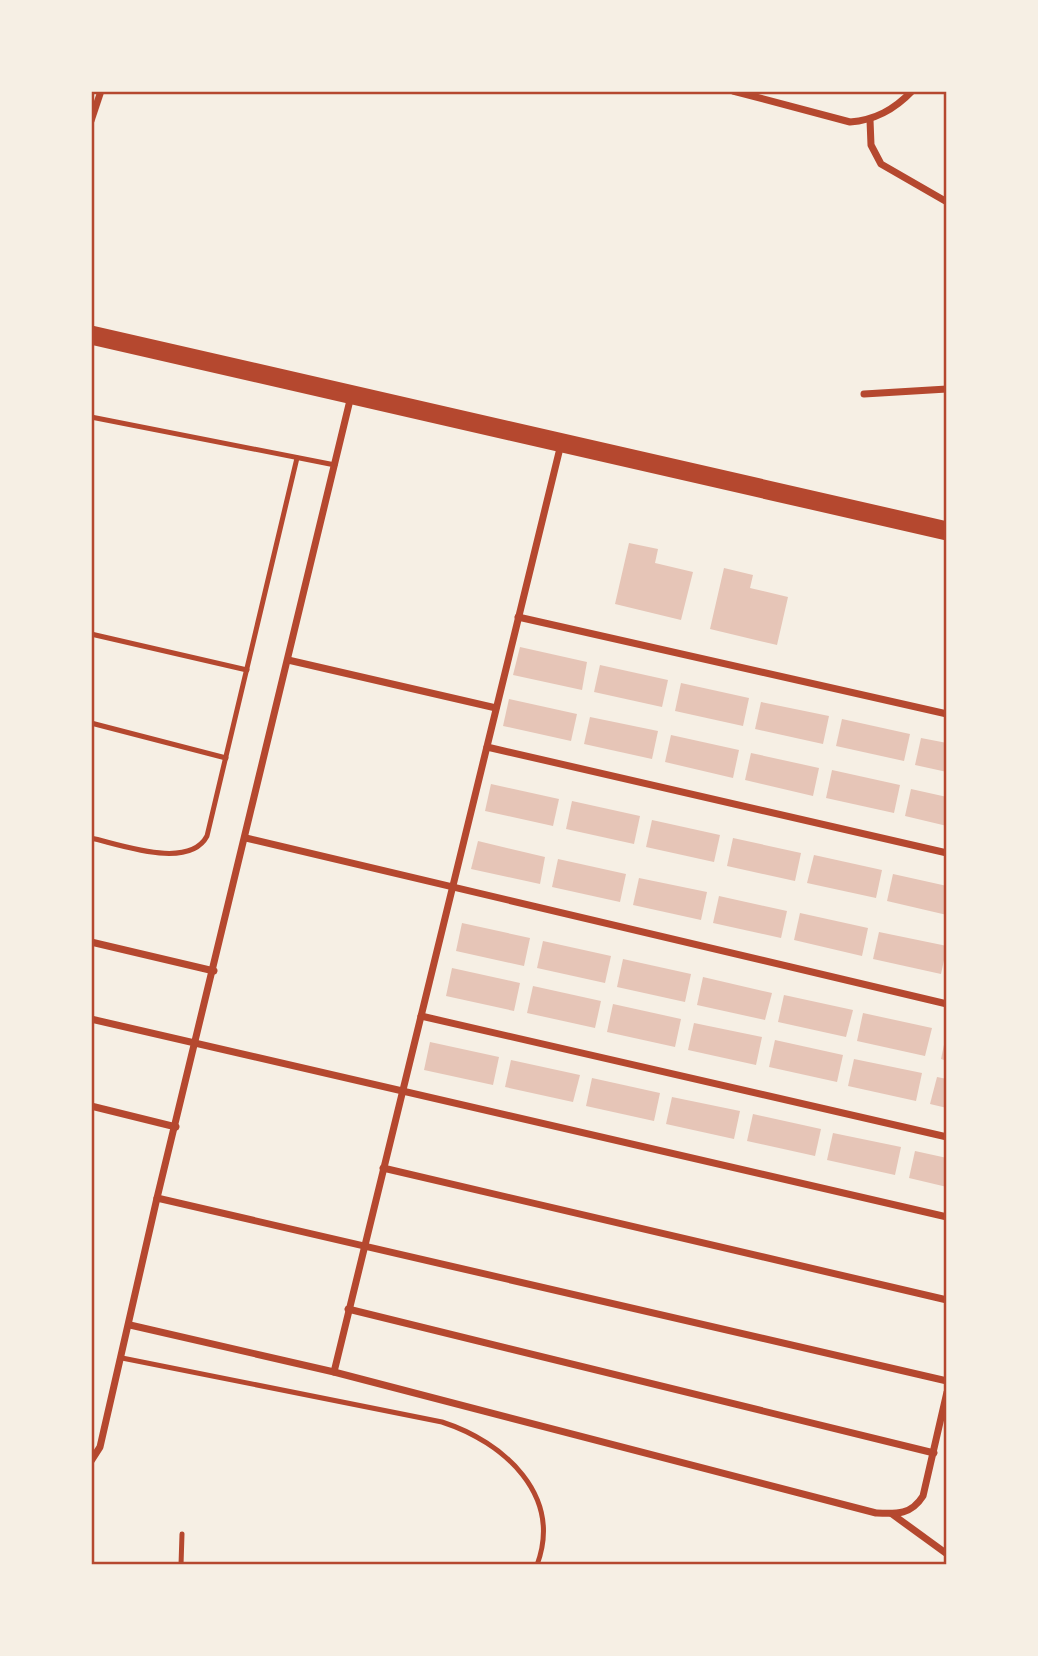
<svg xmlns="http://www.w3.org/2000/svg" width="1038" height="1656" font-family="'PT Sans Narrow',sans-serif">
	<style>
		.building { fill: #e6c5b7 }
		.lines { fill: none; stroke-linecap: round; stroke-linejoin: round }
		.service { stroke: #b5482f; stroke-width: 5 }
		.minor { stroke: #b5482f; stroke-width: 7 }
		.trunk { stroke: #b5482f; stroke-width: 19 }
		.neatline { fill: none; stroke: #b5482f; stroke-width: 2.5 }
	</style>
	<rect width="100%" height="100%" fill="#f6efe4"/>
	<g class="building">
		<path d="M 629,543 L 658,549 L 655,563 L 693,572 L 681,620 L 615,604 Z"/>
		<path d="M 724,568 L 753,575 L 750,588 L 788,597 L 777,645 L 710,629 Z"/>
		<path d="M 520,647 L 587,662 L 582,690 L 513,675 Z"/>
		<path d="M 600,665 L 668,680 L 662,707 L 594,692 Z"/>
		<path d="M 681,683 L 749,698 L 743,726 L 675,711 Z"/>
		<path d="M 509,699 L 577,714 L 571,741 L 503,726 Z"/>
		<path d="M 761,702 L 829,716 L 823,744 L 755,729 Z"/>
		<path d="M 590,717 L 658,731 L 652,759 L 584,744 Z"/>
		<path d="M 842,719 L 910,734 L 904,761 L 836,746 Z"/>
		<path d="M 671,735 L 739,750 L 733,778 L 665,762 Z"/>
		<path d="M 921,738 L 947,743 L 947,772 L 915,765 Z"/>
		<path d="M 751,753 L 819,768 L 813,796 L 745,780 Z"/>
		<path d="M 832,770 L 900,785 L 894,813 L 826,798 Z"/>
		<path d="M 491,784 L 559,799 L 553,826 L 485,811 Z"/>
		<path d="M 911,789 L 947,797 L 947,826 L 905,816 Z"/>
		<path d="M 572,801 L 640,816 L 634,844 L 566,829 Z"/>
		<path d="M 652,820 L 720,835 L 714,862 L 646,847 Z"/>
		<path d="M 733,838 L 801,853 L 795,881 L 727,866 Z"/>
		<path d="M 478,841 L 545,857 L 540,884 L 471,869 Z"/>
		<path d="M 814,855 L 882,870 L 876,898 L 807,883 Z"/>
		<path d="M 558,859 L 626,874 L 620,902 L 552,887 Z"/>
		<path d="M 893,874 L 947,886 L 947,915 L 887,901 Z"/>
		<path d="M 639,878 L 707,892 L 701,920 L 633,905 Z"/>
		<path d="M 719,896 L 787,911 L 781,938 L 713,923 Z"/>
		<path d="M 800,913 L 868,928 L 862,956 L 794,940 Z"/>
		<path d="M 462,923 L 530,938 L 524,966 L 456,951 Z"/>
		<path d="M 879,932 L 947,946 L 941,974 L 873,959 Z"/>
		<path d="M 543,941 L 611,956 L 605,983 L 537,968 Z"/>
		<path d="M 623,959 L 691,974 L 685,1002 L 617,987 Z"/>
		<path d="M 452,968 L 520,983 L 514,1011 L 446,996 Z"/>
		<path d="M 703,977 L 772,993 L 765,1020 L 697,1005 Z"/>
		<path d="M 533,986 L 601,1001 L 595,1028 L 527,1013 Z"/>
		<path d="M 784,995 L 853,1010 L 846,1037 L 778,1022 Z"/>
		<path d="M 613,1004 L 681,1019 L 675,1047 L 607,1032 Z"/>
		<path d="M 863,1013 L 932,1028 L 925,1056 L 857,1041 Z"/>
		<path d="M 694,1023 L 762,1037 L 756,1065 L 688,1050 Z"/>
		<path d="M 946,1035 L 947,1035 L 947,1061 L 941,1059 Z"/>
		<path d="M 775,1040 L 843,1055 L 837,1082 L 769,1067 Z"/>
		<path d="M 430,1042 L 499,1057 L 493,1085 L 424,1070 Z"/>
		<path d="M 854,1059 L 922,1073 L 916,1101 L 848,1086 Z"/>
		<path d="M 511,1060 L 580,1075 L 573,1102 L 505,1087 Z"/>
		<path d="M 937,1077 L 947,1079 L 947,1108 L 930,1104 Z"/>
		<path d="M 592,1078 L 660,1093 L 654,1121 L 586,1106 Z"/>
		<path d="M 672,1097 L 740,1111 L 734,1139 L 666,1124 Z"/>
		<path d="M 753,1114 L 821,1129 L 815,1156 L 747,1141 Z"/>
		<path d="M 833,1133 L 901,1147 L 895,1175 L 827,1160 Z"/>
		<path d="M 915,1151 L 947,1158 L 947,1187 L 909,1178 Z"/>
	</g>
	<g class="lines">
		<g class="service">
			<path d="M 91,417 L 335,465"/>
			<path d="M 91,634 L 247,670"/>
			<path d="M 91,723 L 226,758"/>
			<path d="M 91,838 C 122,845 189,870 207,836 L 297,458"/>
			<path d="M 122,1358 L 442,1422 C 504,1442 563,1495 537,1565"/>
			<path d="M 181,1565 L 182,1534"/>
		</g>
		<g class="minor">
			<path d="M 733,91 L 850,122 C 875,120 894,110 912,91"/>
			<path d="M 870,120 L 871,145 L 881,164 L 947,202"/>
			<path d="M 91,121 L 101,91"/>
			<path d="M 864,394 L 947,389"/>
			<path d="M 518,617 L 947,714"/>
			<path d="M 288,660 L 496,708"/>
			<path d="M 487,747 L 947,853"/>
			<path d="M 246,838 L 947,1004"/>
			<path d="M 91,942 L 214,971"/>
			<path d="M 421,1016 L 947,1137"/>
			<path d="M 91,1019 L 947,1217"/>
			<path d="M 91,1106 L 176,1127"/>
			<path d="M 383,1168 L 947,1300"/>
			<path d="M 157,1198 L 947,1381"/>
			<path d="M 348,1309 L 934,1453"/>
			<path d="M 130,1325 L 334,1372 L 876,1513 C 897,1514 911,1515 923,1496 L 947,1392"/>
			<path d="M 334,1372 L 561,444"/>
			<path d="M 91,1461 L 100,1447 L 157,1198 L 351,396"/>
			<path d="M 892,1514 L 947,1554"/>
		</g>
		<path class="trunk" d="M 91,335 L 947,531"/>
	</g>
	<rect width="1038" height="1656" fill="none" stroke="#f6efe4" stroke-width="186"/>
	<rect x="93" y="93" width="852" height="1470" class="neatline"/>
</svg>
